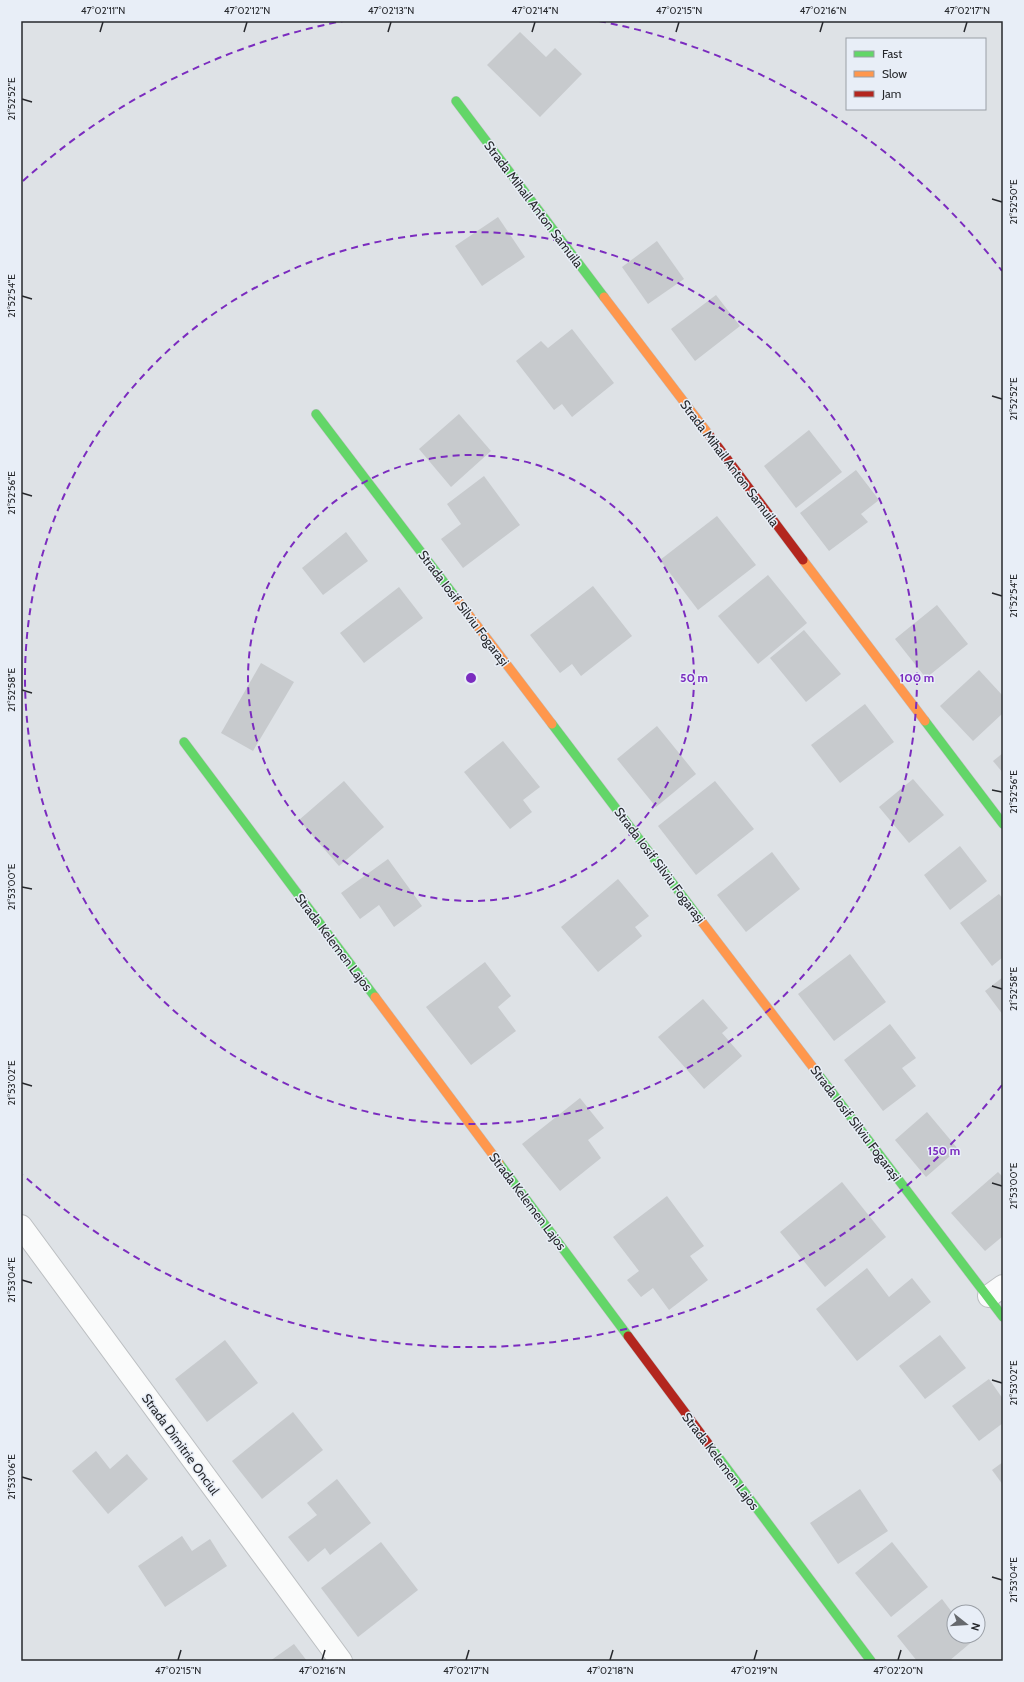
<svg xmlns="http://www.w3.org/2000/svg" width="1024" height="1682" font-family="Cabin,sans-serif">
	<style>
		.building { fill: #c7cacd }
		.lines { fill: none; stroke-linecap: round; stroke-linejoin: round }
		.street-casing { stroke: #bcbfc2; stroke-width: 24 }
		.fast-casing { stroke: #bcbfc2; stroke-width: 10 }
		.slow-casing { stroke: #bcbfc2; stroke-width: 10 }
		.jam-casing { stroke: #bcbfc2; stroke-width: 10 }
		.street { stroke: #fafbfb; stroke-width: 22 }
		.fast { stroke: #63d668; stroke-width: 9 }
		.slow { stroke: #ff974d; stroke-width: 9 }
		.jam { stroke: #b3261e; stroke-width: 9 }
		.ticks { fill: none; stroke: #26282c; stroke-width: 1.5 }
		.ring { fill: none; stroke: #7b2cbf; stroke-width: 2; stroke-dasharray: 7 5 }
		.labels { text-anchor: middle; stroke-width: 3; stroke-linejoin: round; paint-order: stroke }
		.street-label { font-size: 13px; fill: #26282c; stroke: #e8eef7 }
		.centre { fill: #7b2cbf; stroke: #e8eef7; stroke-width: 2 }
		.ring-label { font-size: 12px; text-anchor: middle; font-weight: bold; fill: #7b2cbf; stroke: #e8eef7; stroke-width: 3; stroke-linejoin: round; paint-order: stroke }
		.neatline { fill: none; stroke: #26282c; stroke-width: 1.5 }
		.ticks-label { font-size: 10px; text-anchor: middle; fill: #26282c }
	</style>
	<rect width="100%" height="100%" fill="#dee2e6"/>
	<g class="building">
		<path d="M 520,32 L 546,57 L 555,48 L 582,74 L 540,117 L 487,65 Z"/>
		<path d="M 498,217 L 525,257 L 482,286 L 455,246 Z"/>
		<path d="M 657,241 L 684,279 L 648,304 L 622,267 Z"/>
		<path d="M 716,295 L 740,326 L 695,361 L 671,329 Z"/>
		<path d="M 572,329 L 614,383 L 572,417 L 562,404 L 554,410 L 516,361 L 541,341 L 548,348 Z"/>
		<path d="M 459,414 L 491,451 L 451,487 L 419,449 Z"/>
		<path d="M 809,430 L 842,472 L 796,508 L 764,466 Z"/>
		<path d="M 856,470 L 879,500 L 861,514 L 868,522 L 829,551 L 800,513 Z"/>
		<path d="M 484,476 L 520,525 L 463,568 L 441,539 L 461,524 L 447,504 Z"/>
		<path d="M 717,516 L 756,565 L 698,610 L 660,560 Z"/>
		<path d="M 346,532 L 368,561 L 323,595 L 302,568 Z"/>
		<path d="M 768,575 L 807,623 L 758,664 L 718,616 Z"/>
		<path d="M 593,586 L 632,636 L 581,676 L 572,664 L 560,673 L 530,635 Z"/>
		<path d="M 399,587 L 423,618 L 364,663 L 340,633 Z"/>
		<path d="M 937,605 L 968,644 L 926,678 L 895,639 Z"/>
		<path d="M 804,630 L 841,674 L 806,702 L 770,658 Z"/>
		<path d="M 261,663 L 294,682 L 253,751 L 221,733 Z"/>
		<path d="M 979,670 L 1003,696 L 1003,713 L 973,741 L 940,706 Z"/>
		<path d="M 865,704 L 894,742 L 840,783 L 811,745 Z"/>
		<path d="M 657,726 L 696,774 L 656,807 L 617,759 Z"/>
		<path d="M 503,741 L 540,787 L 523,800 L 532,812 L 510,829 L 464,772 Z"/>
		<path d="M 1003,753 L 1003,773 L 993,761 Z"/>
		<path d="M 913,779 L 944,815 L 909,843 L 879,807 Z"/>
		<path d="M 344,781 L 384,827 L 339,866 L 299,820 Z"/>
		<path d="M 715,781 L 754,829 L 696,875 L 658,826 Z"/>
		<path d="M 960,846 L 987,881 L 950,910 L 924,875 Z"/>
		<path d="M 772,852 L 800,889 L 746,932 L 717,895 Z"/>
		<path d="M 388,859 L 422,906 L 394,927 L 379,905 L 360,919 L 341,893 Z"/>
		<path d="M 618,879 L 649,916 L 635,927 L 642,936 L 598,972 L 561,927 Z"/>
		<path d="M 999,894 L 1003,899 L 1003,957 L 992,966 L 960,923 Z"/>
		<path d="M 850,954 L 886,1002 L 834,1041 L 798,994 Z"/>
		<path d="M 485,962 L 511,996 L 498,1007 L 516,1031 L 471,1065 L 426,1007 Z"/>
		<path d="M 1003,977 L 1003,1015 L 985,991 Z"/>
		<path d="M 703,999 L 728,1028 L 722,1033 L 742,1056 L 704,1089 L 658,1037 Z"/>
		<path d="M 890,1024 L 916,1058 L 902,1068 L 916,1086 L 883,1111 L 844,1060 Z"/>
		<path d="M 580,1098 L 604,1128 L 588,1140 L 601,1158 L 560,1191 L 522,1144 Z"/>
		<path d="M 927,1112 L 958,1149 L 926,1177 L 895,1140 Z"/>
		<path d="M 998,1172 L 1003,1177 L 1003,1236 L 985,1251 L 951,1213 Z"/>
		<path d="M 842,1182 L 886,1237 L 825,1287 L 780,1232 Z"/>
		<path d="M 667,1196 L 704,1246 L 690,1256 L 708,1280 L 669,1310 L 653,1288 L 641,1297 L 627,1280 L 639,1271 L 613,1237 Z"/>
		<path d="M 867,1268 L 889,1297 L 912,1278 L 931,1302 L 857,1361 L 816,1309 Z"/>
		<path d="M 940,1335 L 966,1368 L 925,1399 L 899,1366 Z"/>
		<path d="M 225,1340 L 258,1383 L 207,1422 L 175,1379 Z"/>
		<path d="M 989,1379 L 1003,1399 L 1003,1423 L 979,1441 L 952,1406 Z"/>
		<path d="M 293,1412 L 323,1450 L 262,1499 L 232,1461 Z"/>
		<path d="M 96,1451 L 110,1469 L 127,1454 L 148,1479 L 108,1514 L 72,1471 Z"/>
		<path d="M 1003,1462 L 1003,1485 L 992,1470 Z"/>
		<path d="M 337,1479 L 371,1523 L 330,1555 L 325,1548 L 308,1562 L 288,1537 L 317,1515 L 307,1503 Z"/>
		<path d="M 860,1489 L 888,1531 L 838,1564 L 810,1523 Z"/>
		<path d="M 182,1536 L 192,1551 L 210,1539 L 227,1566 L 165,1607 L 138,1566 Z"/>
		<path d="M 381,1542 L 418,1590 L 358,1637 L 321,1588 Z"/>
		<path d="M 892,1542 L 928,1587 L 891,1617 L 855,1573 Z"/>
		<path d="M 942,1599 L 954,1615 L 954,1636 L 971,1636 L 974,1640 L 949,1661 L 917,1661 L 897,1636 Z"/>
		<path d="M 294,1644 L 307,1661 L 270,1661 Z"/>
	</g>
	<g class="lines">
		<defs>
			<g id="street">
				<path d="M 21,1226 L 341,1661"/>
				<path d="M 989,1296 L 1003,1286"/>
			</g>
			<g id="fast">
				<path d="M 456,101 L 604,297"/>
				<path d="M 316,414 L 456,598"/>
				<path d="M 925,721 L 1003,824"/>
				<path d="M 552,724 L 702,922"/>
				<path d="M 184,742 L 375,997"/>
				<path d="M 815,1070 L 1003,1317"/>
				<path d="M 499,1163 L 628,1336"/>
				<path d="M 710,1446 L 871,1661"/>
			</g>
			<g id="slow">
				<path d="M 604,297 L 710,436"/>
				<path d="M 803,560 L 925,721"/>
				<path d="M 456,598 L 552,724"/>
				<path d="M 702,922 L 815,1070"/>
				<path d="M 375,997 L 499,1163"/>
			</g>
			<g id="jam">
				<path d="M 710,436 L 803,560"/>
				<path d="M 628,1336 L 710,1446"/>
			</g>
		</defs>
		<use href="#street" class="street-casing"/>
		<use href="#fast" class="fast-casing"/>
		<use href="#slow" class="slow-casing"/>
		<use href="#jam" class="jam-casing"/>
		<use href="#street" class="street"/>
		<use href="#fast" class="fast"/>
		<use href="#slow" class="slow"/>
		<use href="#jam" class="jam"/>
	</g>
	<path class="ticks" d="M 100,32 L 103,22M 244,32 L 247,22M 388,32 L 391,22M 532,32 L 535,22M 676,32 L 679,22M 820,32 L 823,22M 964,32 L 967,22M 22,99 L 32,102M 992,199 L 1002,202M 22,296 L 32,299M 992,396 L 1002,399M 22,493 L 32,496M 992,593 L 1002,596M 22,690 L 32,693M 992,790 L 1002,792M 22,887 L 32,889M 992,986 L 1002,989M 22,1083 L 32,1086M 992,1183 L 1002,1186M 22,1280 L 32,1283M 992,1380 L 1002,1383M 22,1477 L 32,1480M 992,1577 L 1002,1580M 178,1660 L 181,1650M 322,1660 L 325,1650M 466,1660 L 469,1650M 610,1660 L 613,1650M 754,1660 L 757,1650M 898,1660 L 901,1650"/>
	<g class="ring">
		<circle cx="471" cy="678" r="223"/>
		<circle cx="471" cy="678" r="446"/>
		<path d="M1002 1085A669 669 0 0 1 23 1175M23 181A669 669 0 0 1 343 21M599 21A669 669 0 0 1 1002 271"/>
	</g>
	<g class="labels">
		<g class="street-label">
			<text transform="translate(534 204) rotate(53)" y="5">Strada Mihail Anton Samuila</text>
			<text transform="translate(730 463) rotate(53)" y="5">Strada Mihail Anton Samuila</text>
			<text transform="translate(464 608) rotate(53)" y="5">Strada Iosif Silviu Fogarași</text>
			<text transform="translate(660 865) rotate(53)" y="5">Strada Iosif Silviu Fogarași</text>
			<text transform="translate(334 942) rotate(53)" y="5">Strada Kelemen Lajos</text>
			<text transform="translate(856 1123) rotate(53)" y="5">Strada Iosif Silviu Fogarași</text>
			<text transform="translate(528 1201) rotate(53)" y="5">Strada Kelemen Lajos</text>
			<text transform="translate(181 1444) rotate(54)" y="5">Strada Dimitrie Onciul</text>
			<text transform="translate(721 1461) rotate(53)" y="5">Strada Kelemen Lajos</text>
		</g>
	</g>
	<circle cx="471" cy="678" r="6" class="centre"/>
	<g class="ring-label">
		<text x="694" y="682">50 m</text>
		<text x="917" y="682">100 m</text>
		<text x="944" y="1155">150 m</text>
	</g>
	<rect width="1024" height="1682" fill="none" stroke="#e8eef7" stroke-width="44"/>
	<rect x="846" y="38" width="140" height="72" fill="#e8eef7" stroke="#9a9fa6"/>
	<rect x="854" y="51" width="20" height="6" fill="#63d668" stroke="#9a9fa6"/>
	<text x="882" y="58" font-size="12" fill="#26282c">Fast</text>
	<rect x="854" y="71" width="20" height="6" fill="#ff974d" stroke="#9a9fa6"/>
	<text x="882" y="78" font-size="12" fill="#26282c">Slow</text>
	<rect x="854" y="91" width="20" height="6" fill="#b3261e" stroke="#9a9fa6"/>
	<text x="882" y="98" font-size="12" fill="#26282c">Jam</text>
	<g transform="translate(966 1624) rotate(107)"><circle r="19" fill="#e8eef7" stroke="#9a9fa6"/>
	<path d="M0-3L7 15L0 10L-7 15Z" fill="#66696d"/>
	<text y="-6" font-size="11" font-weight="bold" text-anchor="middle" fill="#26282c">N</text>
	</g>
	<rect x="22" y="22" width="980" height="1638" class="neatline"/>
	<g class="ticks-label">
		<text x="103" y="14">47°02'11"N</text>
		<text x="247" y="14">47°02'12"N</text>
		<text x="391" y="14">47°02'13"N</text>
		<text x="535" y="14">47°02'14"N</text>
		<text x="679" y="14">47°02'15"N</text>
		<text x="823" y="14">47°02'16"N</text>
		<text x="967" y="14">47°02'17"N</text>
		<text transform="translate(11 99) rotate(-90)" y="4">21°52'52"E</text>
		<text transform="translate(1013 202) rotate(-90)" y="4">21°52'50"E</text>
		<text transform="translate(11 296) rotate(-90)" y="4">21°52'54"E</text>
		<text transform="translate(1013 399) rotate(-90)" y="4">21°52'52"E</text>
		<text transform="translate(11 493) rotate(-90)" y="4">21°52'56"E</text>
		<text transform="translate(1013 596) rotate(-90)" y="4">21°52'54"E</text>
		<text transform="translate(11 690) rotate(-90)" y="4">21°52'58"E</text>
		<text transform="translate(1013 792) rotate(-90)" y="4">21°52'56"E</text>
		<text transform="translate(11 887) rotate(-90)" y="4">21°53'00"E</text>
		<text transform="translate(1013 989) rotate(-90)" y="4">21°52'58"E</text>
		<text transform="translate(11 1083) rotate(-90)" y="4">21°53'02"E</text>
		<text transform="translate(1013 1186) rotate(-90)" y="4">21°53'00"E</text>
		<text transform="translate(11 1280) rotate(-90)" y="4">21°53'04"E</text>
		<text transform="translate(1013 1383) rotate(-90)" y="4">21°53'02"E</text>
		<text transform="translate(11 1477) rotate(-90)" y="4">21°53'06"E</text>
		<text transform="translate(1013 1580) rotate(-90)" y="4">21°53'04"E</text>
		<text x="178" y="1674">47°02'15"N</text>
		<text x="322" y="1674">47°02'16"N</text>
		<text x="466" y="1674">47°02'17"N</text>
		<text x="610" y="1674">47°02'18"N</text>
		<text x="754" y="1674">47°02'19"N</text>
		<text x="898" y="1674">47°02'20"N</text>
	</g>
</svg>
